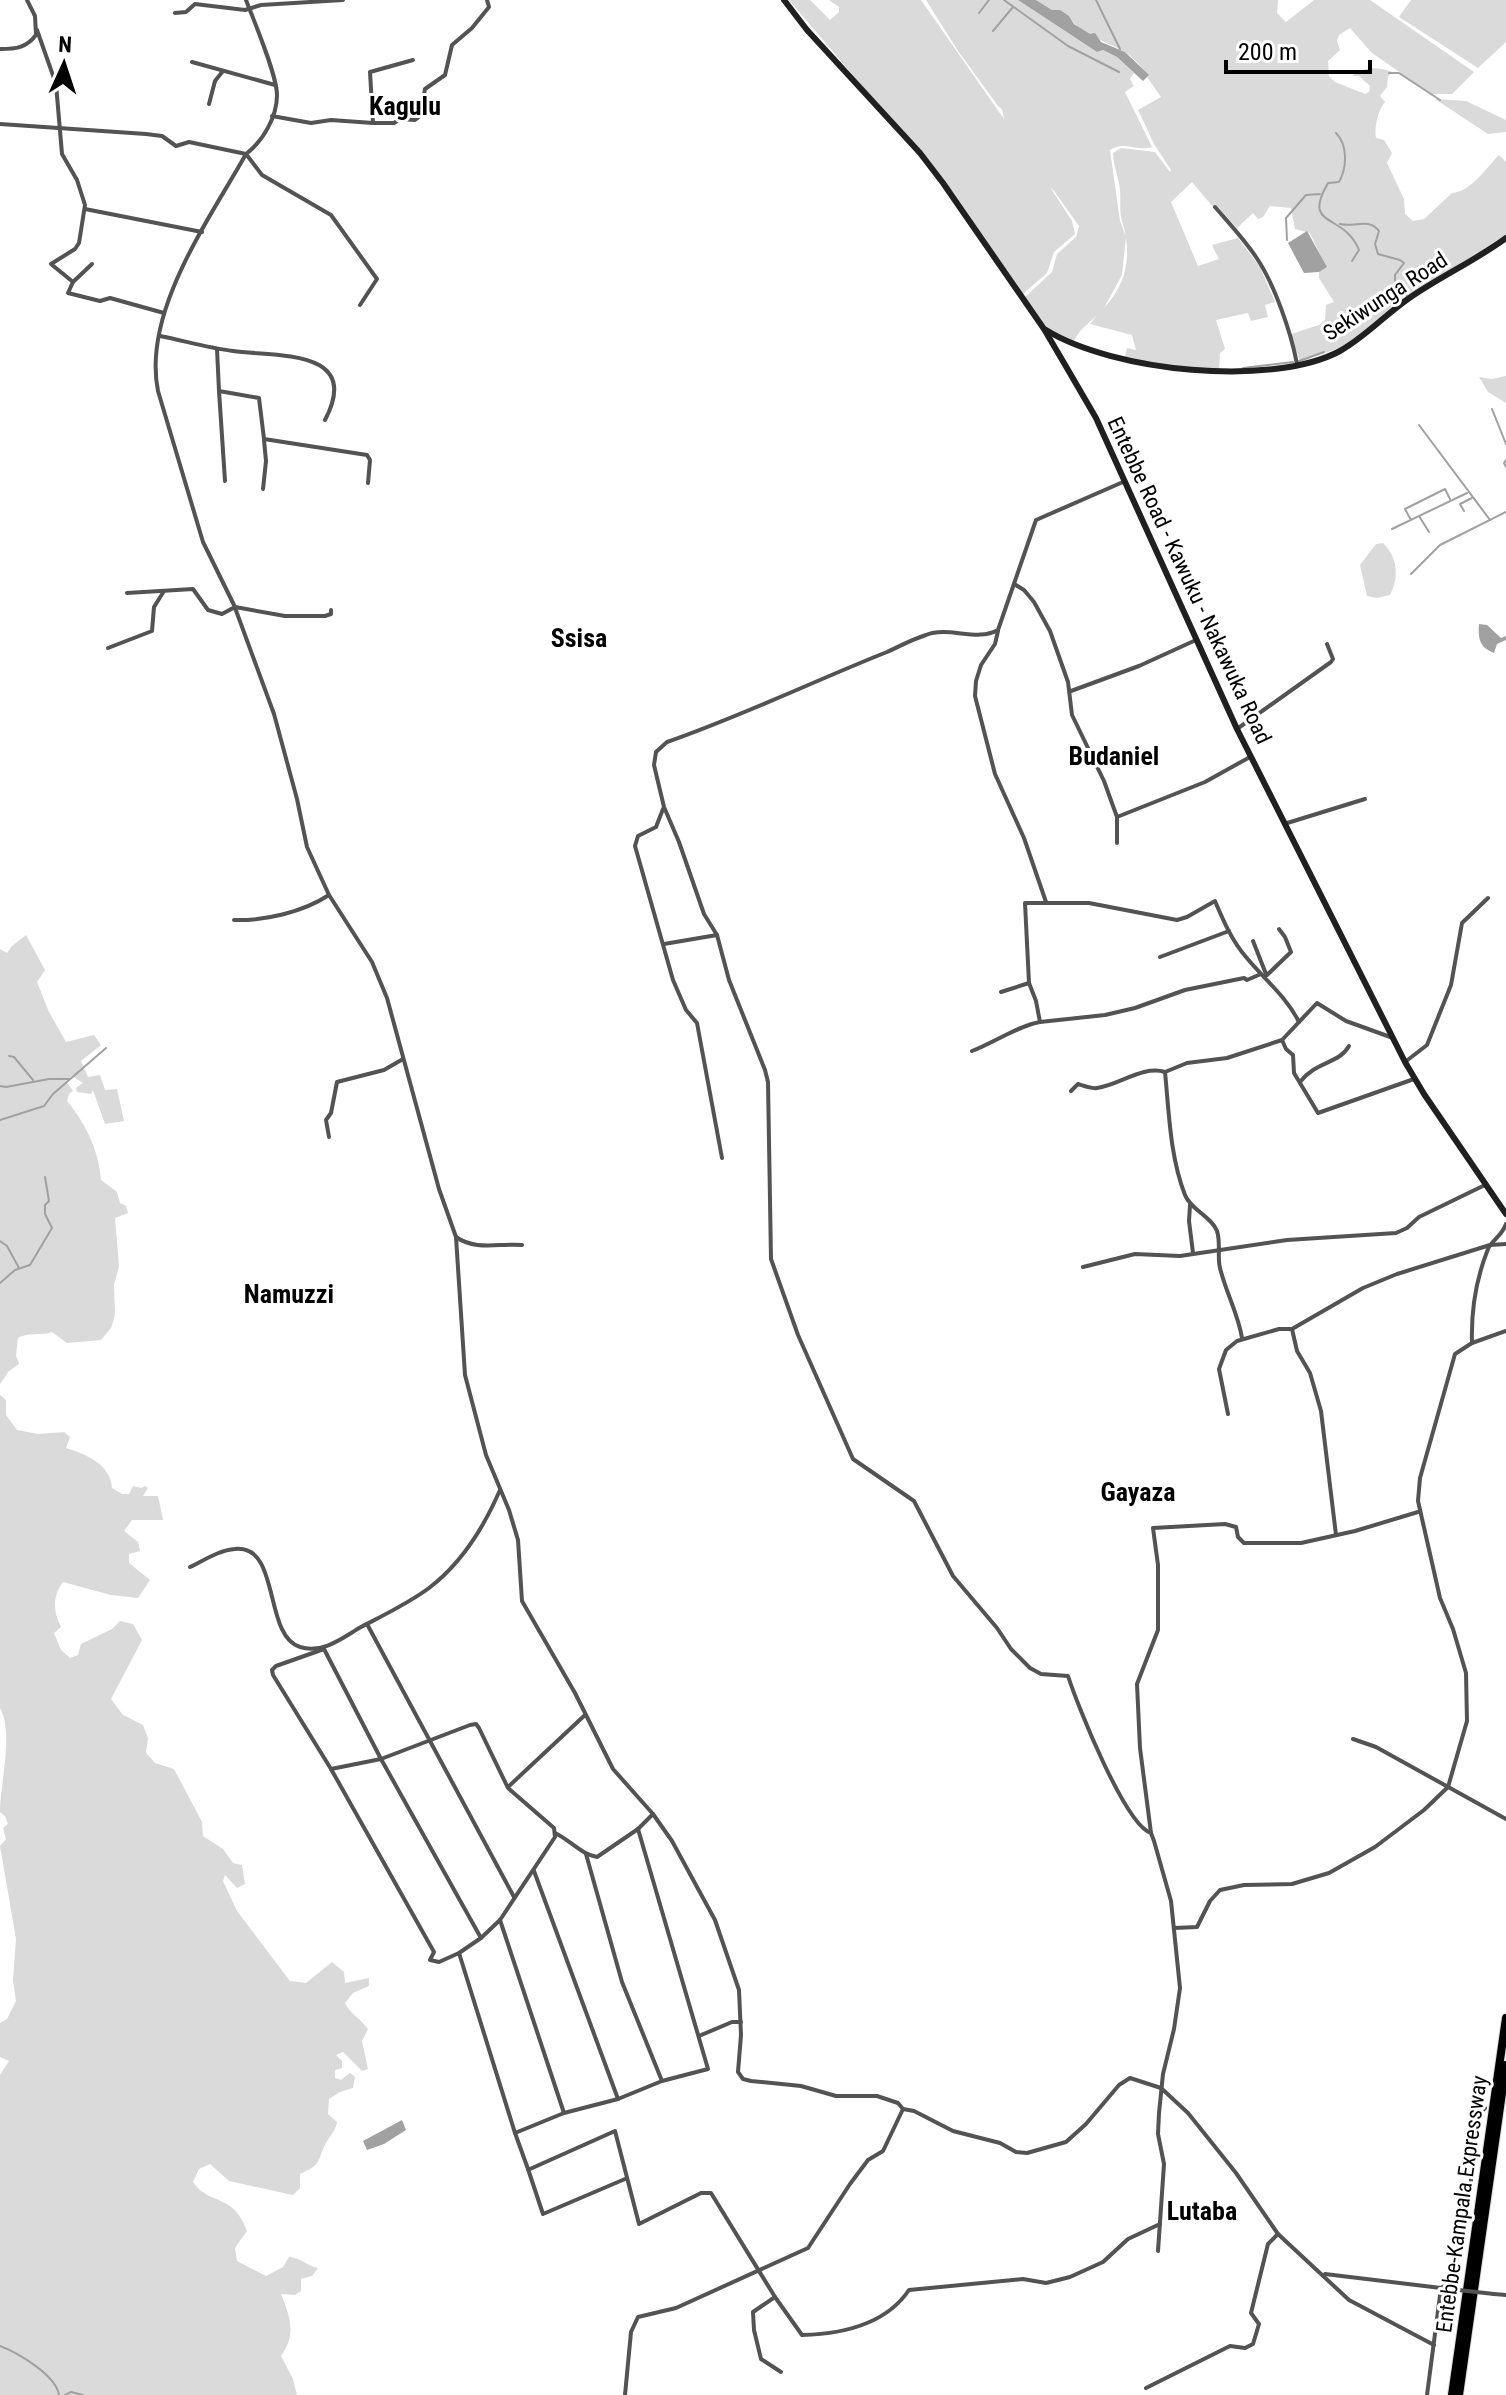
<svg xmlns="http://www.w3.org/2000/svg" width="1506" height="2395" font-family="'Roboto Condensed',sans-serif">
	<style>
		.green { fill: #dadada }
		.water { fill: #a1a1a1 }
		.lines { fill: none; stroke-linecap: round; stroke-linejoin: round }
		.stream { stroke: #a1a1a1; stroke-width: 2 }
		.motorway-casing { stroke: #dbdbdb; stroke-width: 10 }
		.minor { stroke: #535353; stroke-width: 4 }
		.secondary { stroke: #202020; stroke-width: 6 }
		.motorway { stroke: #000; stroke-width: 8 }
		.minor-bridge { stroke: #535353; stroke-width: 4 }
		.labels { text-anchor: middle; stroke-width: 6; stroke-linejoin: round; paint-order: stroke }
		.street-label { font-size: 22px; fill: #000; stroke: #fff }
		.quarter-label { font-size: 26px; font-weight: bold; fill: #000; stroke: #fff }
	</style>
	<rect width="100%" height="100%" fill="#fff"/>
	<g class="green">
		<path d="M 789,0 L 810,0 L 830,20 L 839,12 L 839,7 L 829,0 L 921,0 L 1004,119 L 1002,109 L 998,106 L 958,51 L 926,0 L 1018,0 L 1097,52 L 1103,50 L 1117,57 L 1134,73 L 1130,79 L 1134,86 L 1125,92 L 1152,147 C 1138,152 1124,140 1110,150 L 1120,221 L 1126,237 L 1122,275 L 1104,308 C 1128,283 1132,252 1122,221 C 1119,212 1121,200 1120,190 C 1119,177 1113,166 1113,153 L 1121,148 L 1155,152 L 1170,172 L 1171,170 L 1154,144 L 1138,110 L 1161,97 L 1147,77 L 1149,76 C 1142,69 1134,57 1125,52 C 1106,41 1081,36 1069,16 L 1052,10 L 1036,0 L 1278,0 L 1277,13 L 1286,22 L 1314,0 L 1370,0 L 1474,72 L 1452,94 L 1431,94 L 1372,53 L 1350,28 L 1339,35 L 1337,41 L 1340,50 L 1328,61 L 1329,76 L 1335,82 L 1365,94 L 1369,92 L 1370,86 L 1359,76 L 1352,76 C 1365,66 1378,67 1393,72 L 1388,76 L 1387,87 L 1380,96 L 1385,102 C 1378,110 1374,128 1376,138 L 1384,140 L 1392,153 L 1387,163 L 1404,199 L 1405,214 L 1413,221 L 1424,219 L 1452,193 C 1471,192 1486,168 1499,155 L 1506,162 L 1506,234 L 1342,347 L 1300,362 L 1291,334 L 1319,325 L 1325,320 L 1326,305 L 1334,302 L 1319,278 L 1319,272 L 1326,267 L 1310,233 L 1295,229 L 1291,208 L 1270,206 L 1263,217 L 1258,219 L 1253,213 L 1237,228 L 1218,207 L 1213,207 L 1192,182 L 1171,202 L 1198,266 L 1219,259 L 1212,245 L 1238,238 L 1260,267 L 1275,302 L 1265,305 L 1268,317 L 1251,321 L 1248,313 L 1216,320 L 1225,349 L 1220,353 L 1219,370 L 1146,363 L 1125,357 L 1127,348 L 1136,350 L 1132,335 L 1090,324 L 1097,315 L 1080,331 L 1073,342 L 1047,328 L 1025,297 L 1052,272 L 1057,254 L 1076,237 L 1079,226 L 1054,191 L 1050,187 L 1072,221 L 1075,234 L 1054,252 L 1047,273 L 1023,294 L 954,193 L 922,151 L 868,93 Z"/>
		<path d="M 1411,0 L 1506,0 L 1506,42 L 1478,68 L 1399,17 Z"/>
		<path d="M 1435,99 L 1466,101 L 1506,120 L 1506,132 L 1488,134 Z"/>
		<path d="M 1506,376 L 1506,403 L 1488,392 L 1479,377 L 1492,379 Z"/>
		<path d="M 1383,543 C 1398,558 1399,577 1390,595 L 1377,598 L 1367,596 L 1360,565 L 1376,544 Z"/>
		<path d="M 26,935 L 45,970 L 37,982 L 49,1012 L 66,1042 L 94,1035 L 101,1045 L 81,1061 L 88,1077 L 100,1075 L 105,1090 L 117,1089 L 124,1121 L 105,1124 L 93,1090 L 91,1094 L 77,1092 L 76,1088 L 83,1083 L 72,1076 L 66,1081 L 73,1091 L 69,1094 L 67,1101 C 86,1124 99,1151 101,1180 L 117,1192 L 120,1203 L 126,1206 L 128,1213 L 115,1218 L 119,1266 L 114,1285 L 115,1315 L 111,1328 L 101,1340 L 67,1343 L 52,1332 C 41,1336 28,1332 18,1338 L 16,1355 L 19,1364 L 9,1371 L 0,1384 L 0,949 L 7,953 L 12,946 Z"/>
		<path d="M 0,1395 L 6,1400 L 6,1415 L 17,1430 L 38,1434 L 64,1432 L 70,1437 L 66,1448 C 86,1454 111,1465 112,1488 L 122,1494 L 129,1494 L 133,1486 L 141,1488 L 145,1486 L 148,1488 L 143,1496 L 158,1496 L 163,1520 L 132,1520 L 124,1531 L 138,1542 L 140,1551 L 129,1554 L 129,1563 L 150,1580 L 138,1598 L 111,1595 L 63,1582 C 52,1597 53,1611 61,1627 L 54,1633 L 61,1650 L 70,1658 L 78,1655 L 81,1644 L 112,1629 L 120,1621 L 133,1624 L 142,1640 L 111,1699 L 123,1715 L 143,1725 L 148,1738 L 146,1753 L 155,1763 L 174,1769 L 202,1822 L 203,1836 L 223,1849 L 233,1863 L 242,1865 L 245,1884 L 237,1888 L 225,1875 L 223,1881 L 237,1911 L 290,1981 L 306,1983 L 332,1962 L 344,1972 L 345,1983 L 369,1978 L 369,1986 L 353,1993 L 345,2003 C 350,2014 361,2019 368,2029 L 362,2041 L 368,2069 L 362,2071 L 343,2052 L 336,2055 L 342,2061 L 342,2068 L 335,2070 L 335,2078 L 341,2080 L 350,2073 L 355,2077 L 353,2088 L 340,2092 L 329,2099 L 328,2114 L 337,2122 C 335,2133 329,2136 325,2145 C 316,2163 322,2164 300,2174 L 300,2188 L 293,2195 L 229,2181 L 210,2164 L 199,2169 L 193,2182 C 209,2206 233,2192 247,2231 L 235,2248 L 237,2261 L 266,2276 L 283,2267 L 289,2257 C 300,2257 307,2266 318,2268 L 312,2276 L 301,2279 L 301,2291 L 295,2295 L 281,2294 C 290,2317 297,2334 281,2356 L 293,2379 L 297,2395 L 0,2395 L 0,2075 L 9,2061 L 0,2057 L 0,2023 L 7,2019 L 16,2001 L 13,1980 L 16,1939 L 0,1846 L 6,1839 L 3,1828 L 8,1824 L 5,1816 L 0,1812 C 0,1784 14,1732 0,1708 Z"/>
	</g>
	<g class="water">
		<path d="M 1018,0 L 1036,0 L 1052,10 L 1060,10 L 1069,16 L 1074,24 L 1090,34 L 1095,33 L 1101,42 L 1125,52 L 1149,75 L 1143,81 L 1117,57 L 1103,50 L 1097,52 Z"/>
		<path d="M 1307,231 L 1327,267 L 1319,272 L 1304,273 L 1288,243 Z"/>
		<path d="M 1479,624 L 1487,625 L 1501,638 L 1506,636 L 1506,640 L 1497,644 L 1494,653 C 1479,647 1478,638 1479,624 Z"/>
		<path d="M 402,2120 L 406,2130 L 384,2144 L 367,2150 L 363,2141 Z"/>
	</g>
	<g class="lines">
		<g class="stream">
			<path d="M 1004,0 L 1068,46 L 1119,72"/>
			<path d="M 1096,0 L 1120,49"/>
			<path d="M 979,13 L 989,0"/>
			<path d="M 993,31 L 1013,7"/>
			<path d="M 1389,73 L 1399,73 L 1440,100"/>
			<path d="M 1336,133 C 1348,145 1347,168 1339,182 L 1328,183 C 1301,229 1344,212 1359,250 L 1352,261"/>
			<path d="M 1340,224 C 1355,228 1368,217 1379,231 L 1375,244 L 1378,254 L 1400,260 L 1404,263 L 1395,275 L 1395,281 L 1407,296"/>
			<path d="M 1287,240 L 1286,218 L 1306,195 L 1320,194"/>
			<path d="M 1299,361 L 1324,352"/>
			<path d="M 1243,368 L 1293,362"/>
			<path d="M 1492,409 L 1506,444"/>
			<path d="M 1419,425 L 1490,520"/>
			<path d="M 1506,460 L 1504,463 L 1506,467"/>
			<path d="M 1464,511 L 1460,504 L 1472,498"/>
			<path d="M 1419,516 L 1429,532"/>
			<path d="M 1411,520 L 1405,509 L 1445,489 L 1450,499"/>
			<path d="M 1392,529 L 1467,493"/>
			<path d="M 1411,574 L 1440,545 L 1506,512"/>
			<path d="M 9,1056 L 14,1057 L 33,1080"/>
			<path d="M 0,1086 L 6,1087 L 49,1079 L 69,1079"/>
			<path d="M 0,1120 L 44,1106 L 53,1094 L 106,1048"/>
			<path d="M 0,1241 L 7,1246 L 19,1268"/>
			<path d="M 0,1283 L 15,1270 L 30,1265 L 52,1228 L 45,1214 L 45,1205 L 49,1201 L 45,1177"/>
			<path d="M 0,2346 C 18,2353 56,2375 59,2395"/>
			<path d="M 65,2395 L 71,2392 L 83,2395"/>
		</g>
		<defs>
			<g id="motorway">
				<path d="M 1452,2395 L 1506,2018"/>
				<path d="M 1459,2395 L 1506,2065"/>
			</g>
		</defs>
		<use href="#motorway" class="motorway-casing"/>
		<g class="minor">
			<path d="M 246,0 C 254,21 277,75 277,95 C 277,117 263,141 246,154 C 209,220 142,312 158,391 L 203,542 L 234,605 L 274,714 L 297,799 L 307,847 L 329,895 L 372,962 L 387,998 L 439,1189 L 456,1237 L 465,1375 L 486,1455 L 509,1510 L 518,1540 L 522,1601 L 575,1693 L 613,1769 L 653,1814 L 672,1841 L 715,1920 L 739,1990 L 741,2035 L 738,2072 L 743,2079 L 751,2081 L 801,2086 L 836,2096 L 877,2096 L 898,2103 L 903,2109 L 914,2111 L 953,2131 L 1000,2143 L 1016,2152 L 1027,2153 L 1066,2142 L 1086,2124 L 1119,2085 L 1130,2078 L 1161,2088 L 1188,2113 L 1236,2173 L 1278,2234 L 1349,2300 L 1434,2345"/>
			<path d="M 175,13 L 186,12 L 195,4 L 245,10 L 261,5 L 343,0"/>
			<path d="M 37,30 L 56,84 L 62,154 L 77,180 L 85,205 L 79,243 L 75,249 L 51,264 L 73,282"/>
			<path d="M 0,49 C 16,49 26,48 36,35 L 35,16 L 27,0"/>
			<path d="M 192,62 L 275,85"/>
			<path d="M 209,104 L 215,81 L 223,71"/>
			<path d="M 272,116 L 311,123 L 331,120 L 373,123 L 394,123 L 400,119 L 415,120 L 420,116 L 425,89 L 445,75 L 452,45 L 472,28 L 489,7 L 487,0"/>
			<path d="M 373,123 L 370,72 L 413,60"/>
			<path d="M 0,124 L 146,134 L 162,136 L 176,146 L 189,142 L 246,154 L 262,175 L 331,215 L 377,279 L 360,305"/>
			<path d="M 1215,207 C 1229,223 1244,239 1256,257 C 1274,283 1291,332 1297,364"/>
			<path d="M 85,209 L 202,232"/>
			<path d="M 92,264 L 73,282 L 68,293 L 100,301 L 110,298 L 164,313"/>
			<path d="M 160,336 C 185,341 209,348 233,351 C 275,357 363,348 325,420"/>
			<path d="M 217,349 L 219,391 L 259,398 L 264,439 L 367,455 L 370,460 L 368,483"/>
			<path d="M 219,391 L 225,481"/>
			<path d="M 1123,482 L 1036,520 L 998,630 C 977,642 949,626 926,635 C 913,639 900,646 887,652 C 814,681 742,716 667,742 L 656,752 L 654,765 L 664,807 L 679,842 L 704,914 L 717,935 L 729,980 L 765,1070 L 768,1082 L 771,1259 L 798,1335 L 853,1459 L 914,1501 L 953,1576 L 997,1628 L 1011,1649 L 1030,1668 L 1041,1674 L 1068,1676 C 1077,1704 1125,1825 1151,1833 L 1154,1841 L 1171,1901 L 1180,1988 L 1174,2029 L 1163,2074 L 1159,2113 L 1158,2134 L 1164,2164 L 1158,2251"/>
			<path d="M 263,489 L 266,461 L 264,440"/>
			<path d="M 1014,584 L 1024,590 L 1034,602 L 1050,631 L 1068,682 L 1072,715 L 1104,781 L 1117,817"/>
			<path d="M 127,593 L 193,589 L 208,610 L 222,614 L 235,607 L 285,616 L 325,616 L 331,614 L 331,610"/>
			<path d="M 998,631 L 995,644 L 981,665 L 976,681 L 975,696 L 995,774 L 1024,838 L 1046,902"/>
			<path d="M 108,648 L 152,631 L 154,607 L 164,591"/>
			<path d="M 1071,691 L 1139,666 L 1196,640"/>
			<path d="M 1237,729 L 1331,662 L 1333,659 L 1327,644"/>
			<path d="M 663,809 L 656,827 L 638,836 L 635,846 L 673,980 L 686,1010 L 697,1023 L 722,1158"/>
			<path d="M 1284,824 L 1365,799"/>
			<path d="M 1117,843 L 1117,817 L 1205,782 L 1250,757"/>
			<path d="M 234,920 C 265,921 303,912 329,895"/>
			<path d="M 1253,941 L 1266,974"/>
			<path d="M 664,944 L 717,935"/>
			<path d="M 1160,957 L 1229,931"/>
			<path d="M 1267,975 L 1291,952 L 1285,937 L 1279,929"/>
			<path d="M 1001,992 L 1029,983"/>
			<path d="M 1040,1022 L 1105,1015 L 1135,1008 L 1185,990 L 1244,978 L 1247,980 L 1261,974"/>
			<path d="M 1282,1040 L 1286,1049 L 1293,1055 L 1294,1073 L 1318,1113 L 1414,1079"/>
			<path d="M 972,1051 C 993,1043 1020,1025 1040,1022 L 1036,1001 L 1029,983 L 1025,903 L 1089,903 L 1177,920 L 1187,917 L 1215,901 C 1223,920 1232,941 1246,957 C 1264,979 1286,996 1299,1022"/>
			<path d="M 1405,1062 L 1427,1045 L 1451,985 L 1462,923 L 1488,898"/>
			<path d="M 1165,1072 C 1169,1112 1170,1157 1185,1195 C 1191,1210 1211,1216 1217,1231 C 1221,1243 1217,1257 1220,1268 C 1226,1293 1238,1313 1242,1338"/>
			<path d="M 1300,1082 C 1316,1061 1339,1064 1349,1046"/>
			<path d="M 1071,1091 L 1078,1084 C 1084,1086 1091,1089 1097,1088 C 1119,1085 1143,1065 1165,1072 L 1187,1063 L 1227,1058 L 1282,1040 L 1317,1003 L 1346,1021 L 1393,1038"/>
			<path d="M 329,1137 L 326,1120 L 331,1113 L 337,1082 L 384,1070 L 403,1059"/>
			<path d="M 1190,1205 L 1189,1221 L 1193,1253"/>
			<path d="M 456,1237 C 476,1251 499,1243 522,1245"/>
			<path d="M 1083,1267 L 1135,1254 L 1180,1256 L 1287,1240 L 1396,1233 L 1407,1228 L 1419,1217 L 1485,1185"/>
			<path d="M 1292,1329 L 1297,1351 L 1310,1373 L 1321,1411 L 1336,1535"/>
			<path d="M 1472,1343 C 1471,1311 1476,1279 1488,1249 C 1492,1240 1502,1236 1506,1224"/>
			<path d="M 1228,1414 L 1219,1369 L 1226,1350 L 1237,1341 L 1279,1329 L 1292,1329 L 1363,1288 L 1397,1274 L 1490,1245 L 1506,1244"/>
			<path d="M 190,1567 C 203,1561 219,1550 235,1549 C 281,1544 263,1636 300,1647 C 323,1654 342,1638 361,1627 C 384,1615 409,1603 429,1588 C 462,1563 484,1527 500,1490"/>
			<path d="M 367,1624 L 514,1897"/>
			<path d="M 1353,1739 L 1376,1747 L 1506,1819"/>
			<path d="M 331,1769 L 381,1759 L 470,1725 L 476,1724 L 479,1728 L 508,1788 L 554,1828 L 555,1837 L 500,1920 L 481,1938"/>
			<path d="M 508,1787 L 585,1715"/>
			<path d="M 555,1833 C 570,1840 582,1855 597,1857 L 638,1829 L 653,1814"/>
			<path d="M 1151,1833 L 1140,1748 L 1137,1684 L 1158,1630 L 1158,1565 L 1153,1528 L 1225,1524 L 1236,1527 L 1238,1537 L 1244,1543 L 1301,1543 L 1355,1531 L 1418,1512"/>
			<path d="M 586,1854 L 622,1982 L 662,2081"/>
			<path d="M 534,1871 L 618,2099"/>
			<path d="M 500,1920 L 564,2113"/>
			<path d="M 1174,1928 L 1197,1927 L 1210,1901 L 1220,1890 L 1244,1885 L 1292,1884 L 1329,1873 L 1375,1847 L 1424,1810 L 1448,1787 L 1467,1721 L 1466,1673 L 1453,1629 L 1440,1598 L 1418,1501 L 1420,1478 L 1455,1354 L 1472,1343 L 1506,1331"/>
			<path d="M 459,1953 L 439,1962 L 430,1960 L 434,1952 L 331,1769 L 273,1675 L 272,1670 L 276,1666 L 324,1649 L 381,1759 L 481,1938 L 459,1953 L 515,2133 L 564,2113 L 618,2099 L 662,2081 L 708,2069 L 638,1829"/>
			<path d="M 699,2036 L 732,2022 L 741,2022"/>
			<path d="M 515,2133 L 528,2169 L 530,2169 L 615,2131 L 639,2224 L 701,2193 L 711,2193 L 775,2297 L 753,2312 L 754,2330 L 761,2359 L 781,2372"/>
			<path d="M 528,2169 L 543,2214 L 625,2179"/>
			<path d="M 1325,2274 L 1441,2288"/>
			<path d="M 1494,2294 L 1506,2295"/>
			<path d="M 775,2297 L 802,2335 C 842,2334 886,2324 909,2290 L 1023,2279 L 1046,2283 L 1070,2277 L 1103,2262 L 1128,2239 L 1160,2224"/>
			<path d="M 1146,2388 L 1230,2346 L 1245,2348 L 1253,2344 L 1259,2324 L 1251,2313 L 1268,2244 L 1278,2234"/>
			<path d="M 625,2395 L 631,2332 L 638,2317 L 676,2308 L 808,2248 L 850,2184 L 868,2160 L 883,2151 L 903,2109"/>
			<path d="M 1427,2395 L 1441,2288 L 1452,2280 L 1471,2188 L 1471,2130 L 1475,2118 L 1485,2108"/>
		</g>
		<g class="secondary">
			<path d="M 784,0 L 807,30 L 920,153 L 943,183 L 1044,329 L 1064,363 L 1096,418 L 1237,729 L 1405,1062 L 1424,1094 L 1506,1214"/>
			<path d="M 1046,330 C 1112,371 1271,388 1340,351 C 1365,337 1385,315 1408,299 C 1439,277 1475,261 1506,238"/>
		</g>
		<use href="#motorway" class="motorway"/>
		<path class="minor-bridge" d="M 1441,2288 L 1494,2294"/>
	</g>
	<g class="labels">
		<g class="street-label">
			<text transform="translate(1385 296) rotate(-33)" y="8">Sekiwunga Road</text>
			<text transform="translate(1190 580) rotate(65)" y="8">Entebbe Road - Kawuku - Nakawuka Road</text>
			<text transform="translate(1461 2204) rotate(-82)" y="8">Entebbe-Kampala Expressway</text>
		</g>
		<g class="quarter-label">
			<text x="405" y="115">Kagulu</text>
			<text x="579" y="647">Ssisa</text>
			<text x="1114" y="765">Budaniel</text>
			<text x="289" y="1303">Namuzzi</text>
			<text x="1138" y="1501">Gayaza</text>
			<text x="1202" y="2220">Lutaba</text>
		</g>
	</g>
	<g transform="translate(64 64) rotate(3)" stroke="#ffffff" stroke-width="6" paint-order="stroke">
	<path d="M0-6L14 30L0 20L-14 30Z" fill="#000000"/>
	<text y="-12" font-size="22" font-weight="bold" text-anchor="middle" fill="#000000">N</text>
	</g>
	<path d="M1226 60v12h144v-12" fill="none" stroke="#000000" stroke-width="4"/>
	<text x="1238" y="60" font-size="24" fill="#000000" stroke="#ffffff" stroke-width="6" paint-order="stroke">200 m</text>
</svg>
